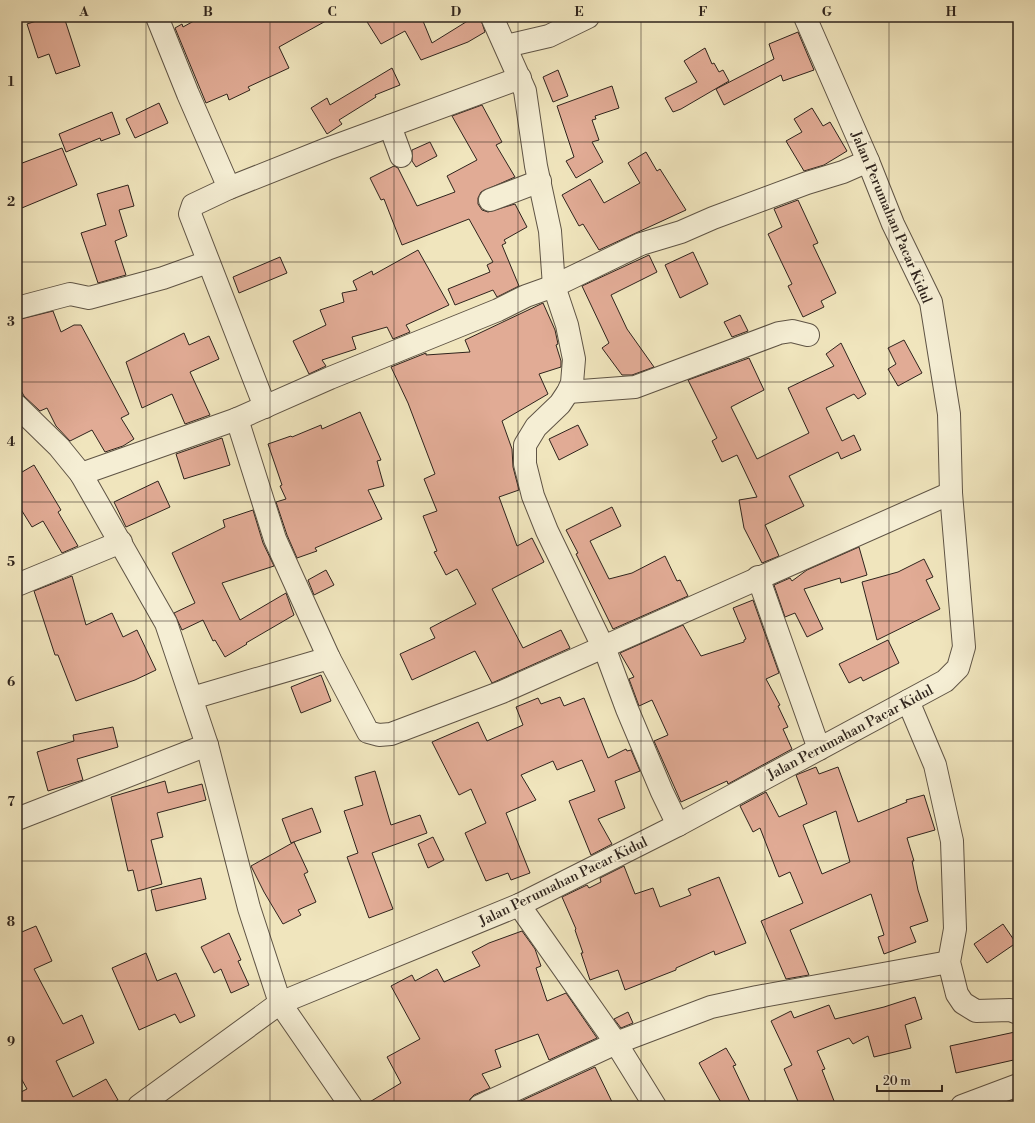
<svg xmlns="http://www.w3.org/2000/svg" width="1035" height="1123" font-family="'Libre Bodoni',serif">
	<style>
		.building { fill: #e1ab95; stroke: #2f241d; fill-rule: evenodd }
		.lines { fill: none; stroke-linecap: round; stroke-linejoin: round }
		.minor-casing { stroke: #5f5445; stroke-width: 24 }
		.minor { stroke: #f5eed4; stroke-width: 22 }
		.grid { fill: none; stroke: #2f241d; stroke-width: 1; stroke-opacity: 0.55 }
		.labels { text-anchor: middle; stroke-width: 3.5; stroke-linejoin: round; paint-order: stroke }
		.street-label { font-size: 14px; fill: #2f241d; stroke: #f5eed4 }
		.neatline { fill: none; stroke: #2f241d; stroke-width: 1.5 }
		.grid-label { font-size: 13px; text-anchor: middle; font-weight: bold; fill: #2f241d }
	</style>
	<rect width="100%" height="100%" fill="#f0e5bd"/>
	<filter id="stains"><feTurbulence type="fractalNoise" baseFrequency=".005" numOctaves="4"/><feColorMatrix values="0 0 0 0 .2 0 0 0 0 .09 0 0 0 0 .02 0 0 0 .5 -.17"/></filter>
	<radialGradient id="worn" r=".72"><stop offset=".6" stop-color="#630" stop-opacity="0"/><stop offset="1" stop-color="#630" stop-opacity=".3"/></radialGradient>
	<g class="building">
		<path d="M 49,17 L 64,17 L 80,66 L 56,74 L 49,54 L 38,58 L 27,24 Z"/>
		<path d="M 201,17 L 333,17 L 279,47 L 289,68 L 248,87 L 250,90 L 229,100 L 227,94 L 206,103 L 175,28 L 182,24 L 183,27 Z"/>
		<path d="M 364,17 L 431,17 L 423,21 L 432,43 L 474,17 L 480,17 L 485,32 L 468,42 L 421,60 L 405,31 L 381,44 Z"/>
		<path d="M 798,32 L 814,70 L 783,81 L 781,75 L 724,105 L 716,89 L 774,59 L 769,44 Z"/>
		<path d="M 705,48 L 712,64 L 714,63 L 719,72 L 723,70 L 729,81 L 681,109 L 673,112 L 665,98 L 697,82 L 684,61 Z"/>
		<path d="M 392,68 L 400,85 L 375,95 L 376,97 L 339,120 L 342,124 L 327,134 L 311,108 L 327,98 L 330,105 Z"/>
		<path d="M 558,70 L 568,96 L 553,102 L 543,77 Z"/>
		<path d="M 612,86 L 619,108 L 595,116 L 596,119 L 592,120 L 599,140 L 592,142 L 603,162 L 576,178 L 566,161 L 574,157 L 557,106 Z"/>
		<path d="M 159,103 L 168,123 L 135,138 L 126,119 Z"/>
		<path d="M 482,105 L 502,142 L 496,145 L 515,177 L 481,192 L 478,198 L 478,204 L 482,210 L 488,212 L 515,204 L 527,227 L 504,240 L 506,243 L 502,245 L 519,286 L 497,297 L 493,290 L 455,305 L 448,289 L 490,272 L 487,265 L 493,262 L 469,219 L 402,245 L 384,199 L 381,200 L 370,178 L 394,166 L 398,168 L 417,206 L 455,192 L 447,176 L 477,160 L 452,116 Z"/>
		<path d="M 812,108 L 823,126 L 830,122 L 847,151 L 824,165 L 804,171 L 786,141 L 802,132 L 794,119 Z"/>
		<path d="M 112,112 L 120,134 L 101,141 L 100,138 L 66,152 L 59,134 Z"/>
		<path d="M 430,142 L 437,156 L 416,167 L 412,161 L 412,150 Z"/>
		<path d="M 62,148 L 77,185 L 17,210 L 17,165 Z"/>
		<path d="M 646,152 L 657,171 L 660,169 L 686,210 L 599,250 L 583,224 L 579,226 L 562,195 L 590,179 L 604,203 L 640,183 L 628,163 Z"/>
		<path d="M 128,185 L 134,206 L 119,210 L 127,236 L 115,241 L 126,275 L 98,283 L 81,233 L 106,225 L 97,194 Z"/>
		<path d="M 798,200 L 818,243 L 813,245 L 836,293 L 821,301 L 824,307 L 803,317 L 788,286 L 792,284 L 768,234 L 782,227 L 774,209 Z"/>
		<path d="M 418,250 L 449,305 L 406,325 L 410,332 L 393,339 L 387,327 L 352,337 L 356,349 L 322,360 L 326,366 L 309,374 L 293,341 L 326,325 L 320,310 L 344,302 L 342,293 L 357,290 L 353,281 L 372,271 L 373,275 Z"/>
		<path d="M 693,252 L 708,284 L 680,298 L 665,265 Z"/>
		<path d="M 649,255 L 657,272 L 611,295 L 627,329 L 654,367 L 632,375 L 622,375 L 602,348 L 609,343 L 582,286 Z"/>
		<path d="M 280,257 L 287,273 L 239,293 L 233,277 Z"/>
		<path d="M 543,303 L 555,330 L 558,344 L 556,345 L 561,361 L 561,367 L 539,374 L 548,394 L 502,421 L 512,449 L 513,467 L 519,490 L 499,497 L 517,546 L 532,538 L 544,562 L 492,589 L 523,648 L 561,630 L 570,648 L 492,683 L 475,651 L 412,680 L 400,654 L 435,638 L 430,628 L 476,604 L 457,569 L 446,575 L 434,552 L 437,551 L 423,516 L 437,511 L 424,479 L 435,474 L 408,403 L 391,367 L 426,353 L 426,355 L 470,352 L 465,340 Z"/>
		<path d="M 53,311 L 61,332 L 74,325 L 81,325 L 129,414 L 121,418 L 134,439 L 123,446 L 105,452 L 92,430 L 70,441 L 56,426 L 47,408 L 40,411 L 24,396 L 17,383 L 17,320 Z"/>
		<path d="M 740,315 L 748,331 L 732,337 L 724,322 Z"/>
		<path d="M 184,333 L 189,345 L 209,336 L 219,359 L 190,372 L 210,415 L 185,424 L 172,394 L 142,408 L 126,362 Z"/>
		<path d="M 904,340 L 922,373 L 898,386 L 888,369 L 896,364 L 888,348 Z"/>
		<path d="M 841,343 L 866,394 L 858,399 L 854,394 L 826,408 L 842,441 L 854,435 L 861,450 L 841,459 L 838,452 L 789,476 L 804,506 L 765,525 L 779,556 L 762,563 L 744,528 L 739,500 L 757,497 L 737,455 L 722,462 L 712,441 L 717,438 L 688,380 L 749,358 L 764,390 L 731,407 L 757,459 L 809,433 L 788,388 L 834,366 L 826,354 Z"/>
		<path d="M 360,412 L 381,460 L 377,461 L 384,486 L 368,490 L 382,519 L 315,548 L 317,551 L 297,558 L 287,535 L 276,502 L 286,499 L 280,486 L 282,485 L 268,444 L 291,436 L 292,437 L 321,425 L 322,429 Z"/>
		<path d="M 578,425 L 588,445 L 559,460 L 549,439 Z"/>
		<path d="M 222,438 L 230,465 L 184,479 L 176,454 Z"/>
		<path d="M 34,465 L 61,510 L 58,512 L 78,546 L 62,553 L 43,521 L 32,527 L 17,503 L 17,475 Z"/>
		<path d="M 158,481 L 170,507 L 126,527 L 114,502 Z"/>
		<path d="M 612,507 L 621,526 L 590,541 L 609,579 L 632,573 L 665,556 L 677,581 L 680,580 L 688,596 L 613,629 L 576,554 L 578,553 L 566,530 Z"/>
		<path d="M 253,510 L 263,543 L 274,566 L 222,583 L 240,620 L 286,593 L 294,615 L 246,643 L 247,644 L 225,657 L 215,640 L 213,641 L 203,620 L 182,630 L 174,613 L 195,603 L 172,553 L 225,527 L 223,520 Z"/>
		<path d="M 859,547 L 867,575 L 841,583 L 840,578 L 804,589 L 823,629 L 807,637 L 795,613 L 785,617 L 774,585 L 790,578 L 792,581 L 807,570 Z"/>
		<path d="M 924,559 L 933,577 L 926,580 L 940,609 L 877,640 L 862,582 L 898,572 Z"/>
		<path d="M 326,570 L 334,585 L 314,595 L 308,580 Z"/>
		<path d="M 72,576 L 86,625 L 112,613 L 123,637 L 137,630 L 156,670 L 135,680 L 76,701 L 58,655 L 55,655 L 34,591 Z"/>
		<path d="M 753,600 L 779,673 L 766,679 L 780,705 L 778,706 L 788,727 L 783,729 L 792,749 L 728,784 L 727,781 L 681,802 L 654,741 L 668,735 L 652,700 L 639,706 L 629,679 L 634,677 L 620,653 L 683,625 L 701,656 L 744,642 L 744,640 L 746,639 L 733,608 Z"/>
		<path d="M 888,640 L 899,663 L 863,681 L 861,677 L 849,683 L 839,664 Z"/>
		<path d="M 321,675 L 331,701 L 301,713 L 291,687 Z"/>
		<path d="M 560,697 L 564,706 L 584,698 L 608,758 L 626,749 L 627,751 L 631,750 L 640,771 L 615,781 L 625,808 L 598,819 L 612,844 L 591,855 L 569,801 L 595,791 L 582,760 L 557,770 L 553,761 L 521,775 L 536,800 L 506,813 L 530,873 L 511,880 L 508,873 L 486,881 L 465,833 L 486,823 L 471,789 L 459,795 L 432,742 L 478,722 L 487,741 L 523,725 L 516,707 L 538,698 L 541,704 Z"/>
		<path d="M 113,727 L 118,747 L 77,759 L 83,780 L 48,791 L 37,752 L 74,741 L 73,735 Z"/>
		<path d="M 816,767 L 819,774 L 838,767 L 858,822 L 907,802 L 906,800 L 924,795 L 935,830 L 907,838 L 914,861 L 912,861 L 918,890 L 928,921 L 910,927 L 916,942 L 884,954 L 878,937 L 884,935 L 871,894 L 790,930 L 809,975 L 786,979 L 761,921 L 803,903 L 790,872 L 779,877 L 760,828 L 753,832 L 740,806 L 766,792 L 779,817 L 807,804 L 796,775 ZM 836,811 L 850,862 L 822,874 L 803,825 Z"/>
		<path d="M 375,771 L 391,825 L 420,815 L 427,833 L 372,853 L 393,909 L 369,918 L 347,857 L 358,853 L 344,811 L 363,805 L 355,777 Z"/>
		<path d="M 165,781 L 168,793 L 202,784 L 206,800 L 157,813 L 163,837 L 151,840 L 162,884 L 138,891 L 133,870 L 128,871 L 111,797 Z"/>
		<path d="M 312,808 L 321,832 L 291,843 L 282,819 Z"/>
		<path d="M 433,837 L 444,860 L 428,868 L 418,844 Z"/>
		<path d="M 294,842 L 308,872 L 304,874 L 316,902 L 298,910 L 301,915 L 283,924 L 264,892 L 251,866 Z"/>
		<path d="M 624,866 L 635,894 L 653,888 L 660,907 L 691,895 L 688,889 L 719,877 L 746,943 L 715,955 L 714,951 L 676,968 L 676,970 L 625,990 L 618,970 L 590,980 L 581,953 L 583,953 L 575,930 L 576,929 L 562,897 L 587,885 L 589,888 L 601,882 L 600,878 Z"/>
		<path d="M 201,878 L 206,899 L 156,911 L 151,890 Z"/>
		<path d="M 1003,924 L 1016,943 L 987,963 L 974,944 Z"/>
		<path d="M 36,926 L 52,961 L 34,969 L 63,1024 L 82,1015 L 94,1043 L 56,1061 L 73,1097 L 106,1079 L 118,1100 L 106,1106 L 17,1106 L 17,1094 L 27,1089 L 17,1071 L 17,934 Z"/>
		<path d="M 522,931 L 535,949 L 541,966 L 536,968 L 547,1001 L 566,993 L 597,1038 L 549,1060 L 538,1034 L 495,1050 L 501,1067 L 482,1074 L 490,1088 L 474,1095 L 470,1099 L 468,1106 L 363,1106 L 401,1083 L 387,1057 L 420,1039 L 391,986 L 412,975 L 415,981 L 437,969 L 444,982 L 480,966 L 472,952 L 489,943 Z"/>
		<path d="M 229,933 L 241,960 L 238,961 L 249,985 L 231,993 L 221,969 L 214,973 L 201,947 Z"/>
		<path d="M 146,953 L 157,981 L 176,973 L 195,1016 L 180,1023 L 175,1014 L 139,1030 L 112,968 Z"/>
		<path d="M 915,997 L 922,1019 L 905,1025 L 911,1048 L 874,1057 L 868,1036 L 853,1044 L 849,1038 L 817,1051 L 825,1069 L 822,1070 L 836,1106 L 800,1106 L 784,1069 L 792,1065 L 771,1021 L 791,1011 L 794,1018 L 829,1005 L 835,1019 L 884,1007 Z"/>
		<path d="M 628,1012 L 633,1023 L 621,1028 L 614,1019 Z"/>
		<path d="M 1015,1032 L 1018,1046 L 1018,1059 L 956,1073 L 950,1046 Z"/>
		<path d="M 726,1048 L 736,1065 L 733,1066 L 752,1106 L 723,1106 L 699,1063 Z"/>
		<path d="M 595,1067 L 614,1106 L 510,1106 Z"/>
	</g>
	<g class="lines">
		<defs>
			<g id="minor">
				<path d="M 157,17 L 188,94 L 229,188"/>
				<path d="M 492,17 L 525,91 L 536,166 L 550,231 L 554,286 L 567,325 L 574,359 L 572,383 L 568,392 L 560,404 L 536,427 L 525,445 L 525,464 L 533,496 L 547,531 L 607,655 L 627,709 L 662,792 L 678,825"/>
				<path d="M 506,46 L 549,36 L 588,17"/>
				<path d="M 390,126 L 401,156"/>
				<path d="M 490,200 L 540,181"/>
				<path d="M 17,308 L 70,294 L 89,298 L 163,278 L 208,262"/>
				<path d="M 568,392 L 635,387 L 779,333 L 792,331 L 808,335"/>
				<path d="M 17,406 L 59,447 L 81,474 L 166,623 L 207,745 L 249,908 L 280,1003 L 351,1106"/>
				<path d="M 265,407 L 190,214 L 193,205 L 229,188 L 327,149 L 520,78"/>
				<path d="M 237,419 L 275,539 L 329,658 L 368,732 L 379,735 L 391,734 L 502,692 L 951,493"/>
				<path d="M 81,474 L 237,419 L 330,378 L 498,310 L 526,296 L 554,286 L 641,244 L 681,232 L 713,218 L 807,183 L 843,172 L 868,161"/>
				<path d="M 758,577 L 819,749"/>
				<path d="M 17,585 L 121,542"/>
				<path d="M 192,698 L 329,658"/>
				<path d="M 908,701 L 935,765 L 952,841 L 955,929 L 949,962 L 957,994 L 963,1003 L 976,1011 L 1010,1010 L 1018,1013"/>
				<path d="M 17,819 L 207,745"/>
				<path d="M 519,905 L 616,1043 L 655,1106"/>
				<path d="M 139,1106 L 280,1003 L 519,905 L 678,825 L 945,681 L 958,668 L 964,647 L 951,493 L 949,414 L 931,302 L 893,224 L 868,161 L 805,17"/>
				<path d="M 480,1106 L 616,1043 L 711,1007 L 757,997 L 949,962"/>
				<path d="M 962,1106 L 1018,1085"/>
			</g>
		</defs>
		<use href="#minor" class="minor-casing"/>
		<use href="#minor" class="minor"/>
	</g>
	<path class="grid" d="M 146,17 L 146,1106M 270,17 L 270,1106M 394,17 L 394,1106M 518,17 L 518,1106M 641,17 L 641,1106M 765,17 L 765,1106M 889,17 L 889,1106M 17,142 L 1018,142M 17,262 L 1018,262M 17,382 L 1018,382M 17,502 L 1018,502M 17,621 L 1018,621M 17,741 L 1018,741M 17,861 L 1018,861M 17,981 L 1018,981"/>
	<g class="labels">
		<g class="street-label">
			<text transform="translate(892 217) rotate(67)" y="5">Jalan Perumahan Pacar Kidul</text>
			<text transform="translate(850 732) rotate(-28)" y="5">Jalan Perumahan Pacar Kidul</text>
			<text transform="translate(563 881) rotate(-26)" y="5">Jalan Perumahan Pacar Kidul</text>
		</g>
	</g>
	<rect width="1035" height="1123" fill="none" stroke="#f0e5bd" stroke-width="44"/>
	<path d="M877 1085v6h65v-6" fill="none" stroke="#2f241d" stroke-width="2"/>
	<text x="883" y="1085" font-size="12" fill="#2f241d" stroke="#f5eed4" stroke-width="3" paint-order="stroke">20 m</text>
	<rect x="22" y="22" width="991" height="1079" class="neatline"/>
	<g class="grid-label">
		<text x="84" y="16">A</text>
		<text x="208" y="16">B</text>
		<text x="332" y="16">C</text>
		<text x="456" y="16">D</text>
		<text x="579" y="16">E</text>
		<text x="703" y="16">F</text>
		<text x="827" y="16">G</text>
		<text x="951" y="16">H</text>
		<text x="11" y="86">1</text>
		<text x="11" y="206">2</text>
		<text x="11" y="326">3</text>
		<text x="11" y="446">4</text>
		<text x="11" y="566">5</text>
		<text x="11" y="686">6</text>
		<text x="11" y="806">7</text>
		<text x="11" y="926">8</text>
		<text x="11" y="1046">9</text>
	</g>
	<rect width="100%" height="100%" filter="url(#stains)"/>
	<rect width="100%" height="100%" fill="url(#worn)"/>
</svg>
